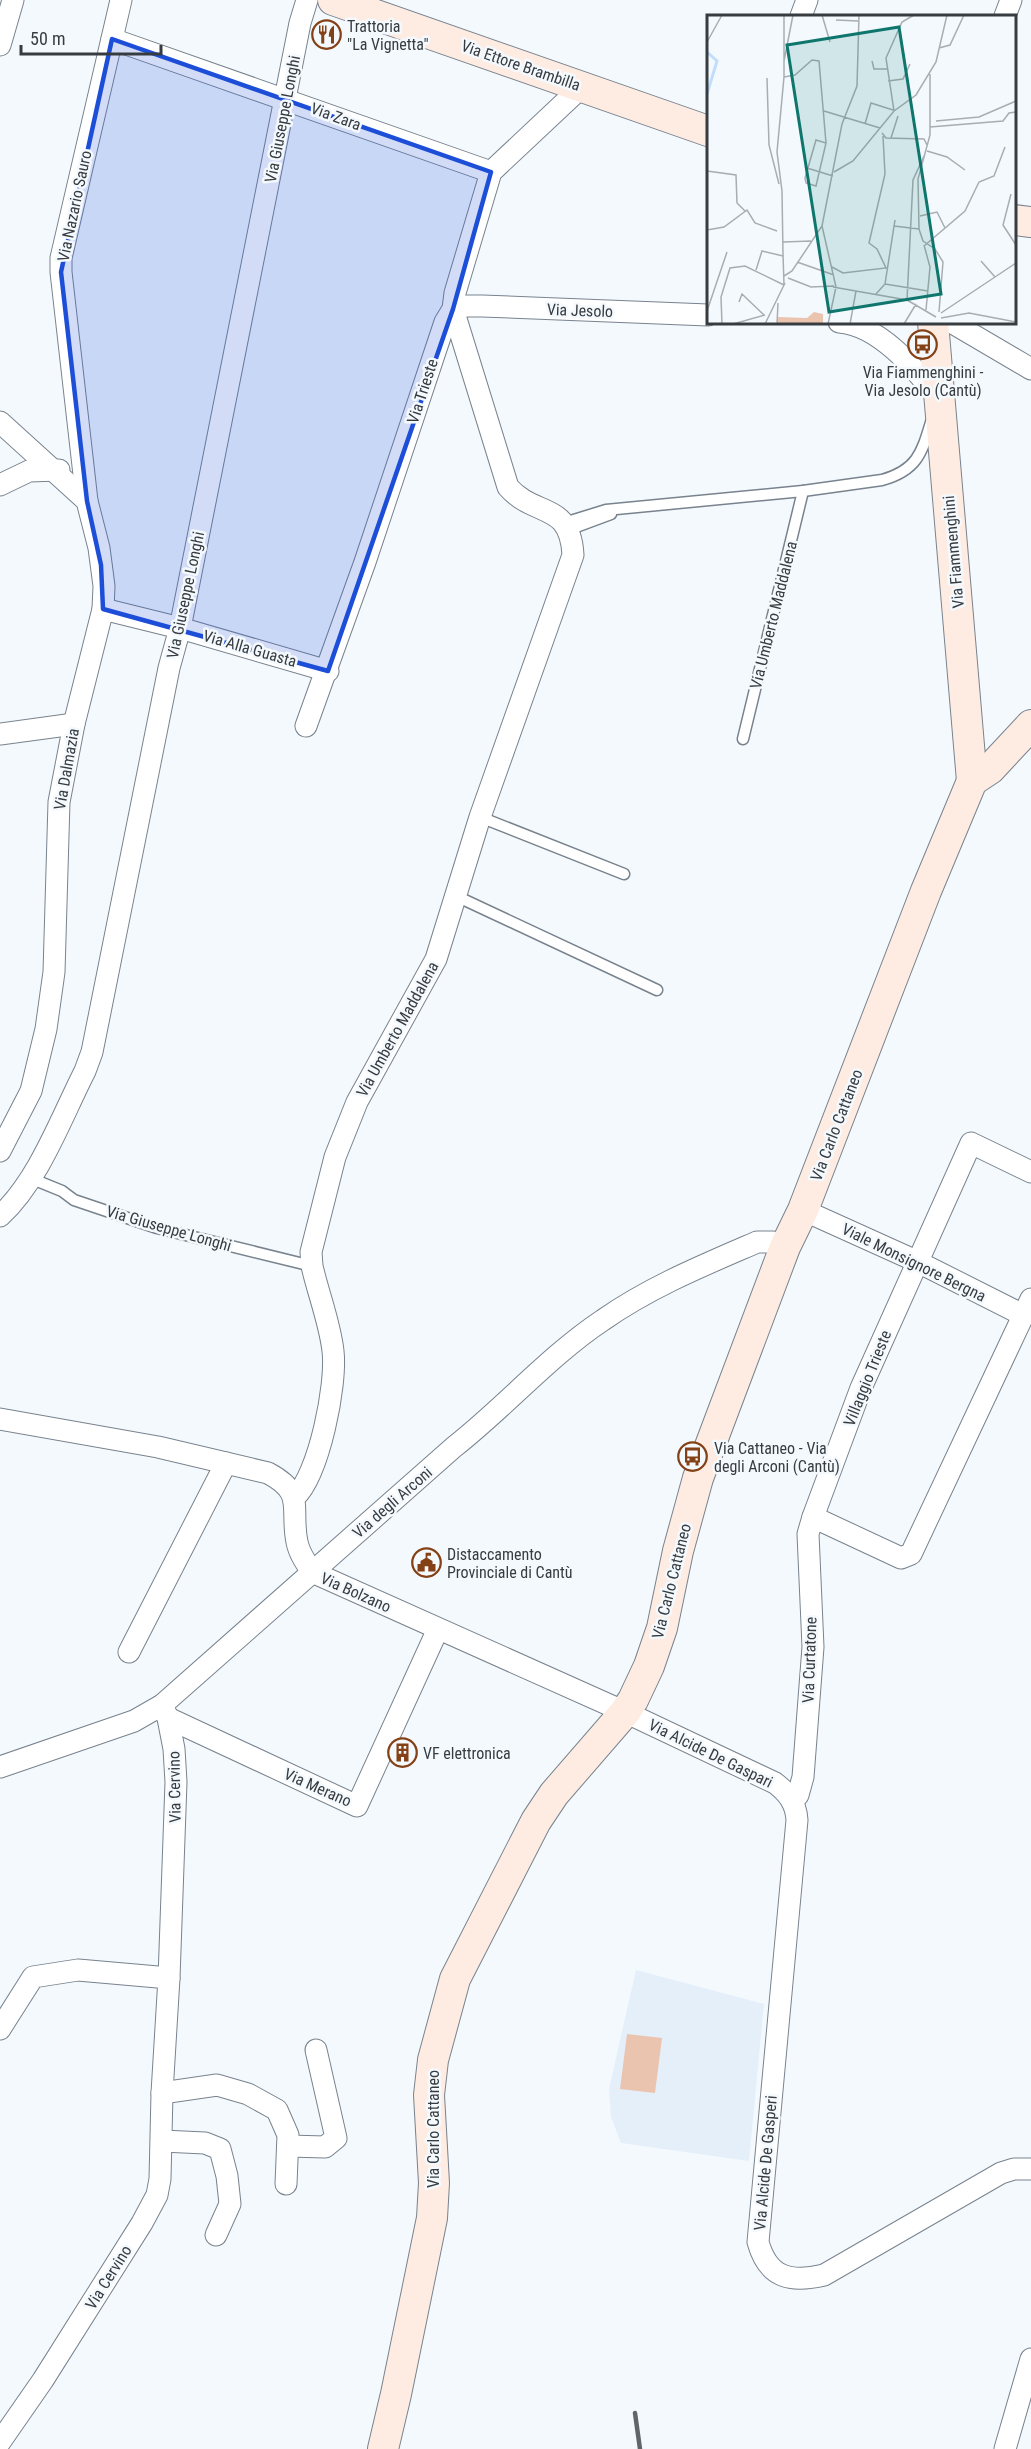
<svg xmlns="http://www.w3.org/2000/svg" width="1031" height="2449" font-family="'Roboto Condensed',sans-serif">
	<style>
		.built { fill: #e4effa }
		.green { fill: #ebc4b0 }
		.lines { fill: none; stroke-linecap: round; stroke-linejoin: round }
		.lane-casing { stroke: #78838e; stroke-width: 13 }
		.street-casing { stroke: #78838e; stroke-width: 23 }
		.secondary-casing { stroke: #78838e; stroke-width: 32 }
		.lane { stroke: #fff; stroke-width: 10 }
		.street { stroke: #fff; stroke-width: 21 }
		.secondary { stroke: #feebe1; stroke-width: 30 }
		.rail { stroke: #60656a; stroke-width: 4.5 }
		.marked { fill: #1d4ed8; fill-opacity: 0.2; stroke: #1d4ed8; stroke-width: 4.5; stroke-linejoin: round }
		.labels { text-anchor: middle; stroke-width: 5; stroke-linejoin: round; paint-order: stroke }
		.poi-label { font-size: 16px; fill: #373c41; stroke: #f4f9fe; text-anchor: start }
		.street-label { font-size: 16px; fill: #373c41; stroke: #f4f9fe }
		.inset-river { fill: none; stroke: #c0defb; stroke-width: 3 }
		.inset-road { fill: none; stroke: #a8adb2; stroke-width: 1.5 }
		.view { fill: #0f766e; fill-opacity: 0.15; stroke: #0f766e; stroke-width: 3 }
		.inset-edge { fill: none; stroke: #373c41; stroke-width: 3 }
	</style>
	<rect width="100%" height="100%" fill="#f4f9fe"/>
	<path class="built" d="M 636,1970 L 764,2004 L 749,2161 L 621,2143 L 611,2117 L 609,2089 Z"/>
	<path class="green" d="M 627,2034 L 662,2038 L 655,2093 L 620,2089 Z"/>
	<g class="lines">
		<defs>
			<g id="lane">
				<path d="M 564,523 L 606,510 L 803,491 L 882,480 C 918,470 922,452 932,419"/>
				<path d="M 568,530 L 611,514"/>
				<path d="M 743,739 L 803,491"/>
				<path d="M 480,817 L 624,874"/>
				<path d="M 456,896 L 657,990"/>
				<path d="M 30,1178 L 62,1191 L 74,1200 L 157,1228 L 312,1266"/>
			</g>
			<g id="street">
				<path d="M 801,16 L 807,0"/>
				<path d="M 1005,16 L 1011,0"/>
				<path d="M 112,39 L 491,172"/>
				<path d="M 0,45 L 13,0"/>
				<path d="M 839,322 C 879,325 915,368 938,398"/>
				<path d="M 951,322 L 1031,369"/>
				<path d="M 0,422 L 87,501 L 99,548 L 104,586 L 103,609 L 74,724 L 59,802 L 54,972 L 46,1029 L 31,1091 L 0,1151"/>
				<path d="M 0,485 L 29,471 L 59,470"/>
				<path d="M 87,501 L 61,272 L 61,258 L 121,0"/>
				<path d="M 103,609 L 180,628 L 328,671"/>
				<path d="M 306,726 L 365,562 L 445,322 L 453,309 L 455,293 L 491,172 L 574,94 L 580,85"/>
				<path d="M 0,734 L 74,724"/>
				<path d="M 1031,1172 L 971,1143 L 861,1388 L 813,1517 L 901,1558 L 911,1554 L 1031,1299"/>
				<path d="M 803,1210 L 916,1261 L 1023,1315"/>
				<path d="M 0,1216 C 39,1180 61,1118 85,1071 L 92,1052 L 169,668 L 180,628 L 300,23 L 307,0"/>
				<path d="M 0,1419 L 158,1447 L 268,1473 C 306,1493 290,1508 297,1542 C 299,1553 306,1563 312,1572 L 625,1712 L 775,1783 C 788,1793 796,1803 797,1820 L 758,2242 C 768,2278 790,2283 824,2275 L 1001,2173 L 1014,2169 L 1031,2169"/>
				<path d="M 295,1497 C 319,1474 337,1385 333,1351 C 330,1323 318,1293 312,1266 L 311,1252 L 335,1157 L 357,1102 L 436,959 L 480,817 L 573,555 C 570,501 535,518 508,487 L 453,309 L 466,306 L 482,306 L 708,315"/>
				<path d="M 129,1652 L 226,1463"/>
				<path d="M 168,1718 L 357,1806 L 438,1629"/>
				<path d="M 0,1767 L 134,1721 L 162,1705 L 454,1447 C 505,1407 549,1356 603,1320 C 650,1287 704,1265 757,1242 L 773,1242 L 785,1247"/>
				<path d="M 792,1801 L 798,1795 L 803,1777 L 813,1647 L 808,1534 L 813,1517"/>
				<path d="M 0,2029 L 33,1977 L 78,1970 L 169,1978"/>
				<path d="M 162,2093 L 217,2085 L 248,2094 L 277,2110 L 288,2135 L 286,2184"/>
				<path d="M 162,2141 L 205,2143 L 220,2149 L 227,2176 L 230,2204 L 216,2235"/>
				<path d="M 288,2146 L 325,2147 L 336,2138 L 316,2050"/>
				<path d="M 0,2442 L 43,2380 L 142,2223 L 157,2195 L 160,2179 L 162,2093 L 169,1978 L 176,1782 L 174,1749 L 168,1718 L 162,1705"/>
				<path d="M 1005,2449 L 1031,2359"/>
			</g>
			<g id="secondary">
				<path d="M 333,0 L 708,131"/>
				<path d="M 1014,220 L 1031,222"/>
				<path d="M 933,322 L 972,781"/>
				<path d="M 383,2449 L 396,2394 L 432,2218 L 434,2183 L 429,2095 L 433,2060 L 455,1979 L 536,1821 L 554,1794 L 625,1712 L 633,1700 L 649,1666 L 662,1628 L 678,1551 L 698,1478 L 785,1247 L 803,1210 L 926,891 L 972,781 L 990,769 L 1031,725"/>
			</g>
		</defs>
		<use href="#lane" class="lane-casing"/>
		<use href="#street" class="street-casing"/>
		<use href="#secondary" class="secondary-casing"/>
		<use href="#lane" class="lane"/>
		<use href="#street" class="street"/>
		<use href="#secondary" class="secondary"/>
		<path class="rail" d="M 635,2413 L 640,2449"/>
	</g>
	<path class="marked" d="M 112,39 L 491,172 L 453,309 L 328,671 L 103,609 L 101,565 L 87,501 L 61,272 Z"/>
	<defs>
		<symbol id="restaurant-ring" viewBox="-11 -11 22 22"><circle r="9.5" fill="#f4f9fe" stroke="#854116" stroke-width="1.5"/><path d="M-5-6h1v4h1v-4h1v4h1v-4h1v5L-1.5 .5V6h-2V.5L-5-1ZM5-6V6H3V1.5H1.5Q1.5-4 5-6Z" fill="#854116"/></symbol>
		<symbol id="bus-ring" viewBox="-11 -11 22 22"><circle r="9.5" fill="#f4f9fe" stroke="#854116" stroke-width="1.5"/><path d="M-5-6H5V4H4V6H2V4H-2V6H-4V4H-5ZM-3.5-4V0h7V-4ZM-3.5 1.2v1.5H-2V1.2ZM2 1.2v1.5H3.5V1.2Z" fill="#854116"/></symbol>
		<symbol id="civic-ring" viewBox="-11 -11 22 22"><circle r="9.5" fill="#f4f9fe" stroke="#854116" stroke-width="1.5"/><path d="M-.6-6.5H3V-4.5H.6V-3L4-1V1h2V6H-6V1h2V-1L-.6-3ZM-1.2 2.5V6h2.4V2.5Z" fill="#854116"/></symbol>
		<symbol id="building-ring" viewBox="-11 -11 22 22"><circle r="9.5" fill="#f4f9fe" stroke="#854116" stroke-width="1.5"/><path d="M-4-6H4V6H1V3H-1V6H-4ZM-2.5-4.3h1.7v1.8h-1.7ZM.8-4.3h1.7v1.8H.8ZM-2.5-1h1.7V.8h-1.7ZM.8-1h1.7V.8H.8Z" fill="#854116"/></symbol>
	</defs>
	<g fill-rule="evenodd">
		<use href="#restaurant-ring" x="310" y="18" width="33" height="33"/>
		<use href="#bus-ring" x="906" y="328" width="33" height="33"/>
		<use href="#bus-ring" x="676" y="1440" width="33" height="33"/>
		<use href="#civic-ring" x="410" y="1546" width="33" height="33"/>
		<use href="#building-ring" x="386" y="1736" width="33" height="33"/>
	</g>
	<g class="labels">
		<g class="poi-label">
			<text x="347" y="32">Trattoria<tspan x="347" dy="18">"La Vignetta"</tspan></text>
			<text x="923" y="378" text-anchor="middle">Via Fiammenghini -<tspan x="923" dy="18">Via Jesolo (Cantù)</tspan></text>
			<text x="714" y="1454">Via Cattaneo - Via<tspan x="714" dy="18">degli Arconi (Cantù)</tspan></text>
			<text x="447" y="1560">Distaccamento<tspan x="447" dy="18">Provinciale di Cantù</tspan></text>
			<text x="423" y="1759">VF elettronica</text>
		</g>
		<g class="street-label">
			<text transform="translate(521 65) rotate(19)" y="6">Via Ettore Brambilla</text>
			<text transform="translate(336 116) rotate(20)" y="6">Via Zara</text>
			<text transform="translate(282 119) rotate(-79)" y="6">Via Giuseppe Longhi</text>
			<text transform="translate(74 206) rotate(-78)" y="6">Via Nazario Sauro</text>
			<text transform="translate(580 310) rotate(2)" y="6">Via Jesolo</text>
			<text transform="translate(422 391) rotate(-72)" y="6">Via Trieste</text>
			<text transform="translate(953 552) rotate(-95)" y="6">Via Fiammenghini</text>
			<text transform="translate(185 595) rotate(-78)" y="6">Via Giuseppe Longhi</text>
			<text transform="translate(773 615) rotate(-76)" y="6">Via Umberto Maddalena</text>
			<text transform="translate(250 648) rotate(16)" y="6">Via Alla Guasta</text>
			<text transform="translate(66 769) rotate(-80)" y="6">Via Dalmazia</text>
			<text transform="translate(397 1029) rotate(-61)" y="6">Via Umberto Maddalena</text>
			<text transform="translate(836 1125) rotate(-69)" y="6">Via Carlo Cattaneo</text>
			<text transform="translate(169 1228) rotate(16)" y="6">Via Giuseppe Longhi</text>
			<text transform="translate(914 1262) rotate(26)" y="6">Viale Monsignore Bergna</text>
			<text transform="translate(867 1378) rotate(-68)" y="6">Villaggio Trieste</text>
			<text transform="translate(392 1502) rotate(-41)" y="6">Via degli Arconi</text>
			<text transform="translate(671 1581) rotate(-76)" y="6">Via Carlo Cattaneo</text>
			<text transform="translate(356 1592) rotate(24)" y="6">Via Bolzano</text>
			<text transform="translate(809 1660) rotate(-88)" y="6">Via Curtatone</text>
			<text transform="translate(711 1753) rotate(26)" y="6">Via Alcide De Gaspari</text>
			<text transform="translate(174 1787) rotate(-91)" y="6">Via Cervino</text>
			<text transform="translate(318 1787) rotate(24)" y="6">Via Merano</text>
			<text transform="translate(433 2129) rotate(-90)" y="6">Via Carlo Cattaneo</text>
			<text transform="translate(765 2163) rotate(-85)" y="6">Via Alcide De Gasperi</text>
			<text transform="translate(108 2277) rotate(-58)" y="6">Via Cervino</text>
		</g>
	</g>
	<g transform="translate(707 15)">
		<rect width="309" height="309" fill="#f4f9fe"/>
		<path d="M 107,297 L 116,299 L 116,309 L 71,309 L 71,302 L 100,303 Z" fill="#ebc4b0"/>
		<path class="inset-river" d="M 0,37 L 10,46 L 0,79"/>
		<path class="inset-road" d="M 115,0 L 123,27M 129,5 L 151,6M 0,27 L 15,0M 232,33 L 243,30 L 257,0M 77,46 L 86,0M 165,46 L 167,54 L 180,54M 223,59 L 223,120 L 211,164 L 212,214 L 216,226 L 228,234 L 236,247 L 232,297M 77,62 L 88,60 L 105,45 L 112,46 L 119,128M 60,63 L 62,130 L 72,169M 181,66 L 196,64 L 203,49M 117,96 L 173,113M 187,96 L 179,43 L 195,7 L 207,0M 229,106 L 272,102 L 309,86M 158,109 L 164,88 L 186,95M 223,112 L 296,106 L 302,98 L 309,97M 175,118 L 179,123 L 217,124 L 220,130M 184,123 L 191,101M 109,125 L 119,128 L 109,171 L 99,168 L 98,163 ZM 220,136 L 240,142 L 258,155M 100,153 L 126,161M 0,156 L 29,160 L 30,188 L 38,196M 127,157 L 146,146 L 187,96 L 209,80 L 229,47 L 240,0M 304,179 L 296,210 L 309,230M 213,201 L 230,197 L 238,213M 115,211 L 129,272 L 121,309M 187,211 L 212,214M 0,215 L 17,212 L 40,195 L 48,208 L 70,216M 76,227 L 104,226M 217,230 L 223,252 L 219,295M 217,231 L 258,196 L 272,167 L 287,161 L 298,132M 76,238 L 77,270M 76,239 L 75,176 L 70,137 L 77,62 L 77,0M 274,246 L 288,262M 90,247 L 127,260M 125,252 L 136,258 L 179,253 L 170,234 L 162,228 L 178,159 L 176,121M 49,255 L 55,236 L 76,241M 77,261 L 85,256 L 115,211 L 135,109 L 150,71 L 152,0M 81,263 L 104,272 L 127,271M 178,269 L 221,276M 126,272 L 200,285 L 229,302M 169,279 L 178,269 L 188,205M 200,285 L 206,165 L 217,141M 32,287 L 35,279 L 57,300M 0,296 L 20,237M 234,298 L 309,248M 234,303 L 262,298 L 309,307M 15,309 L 14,282 L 23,253 L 38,251 L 77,270M 26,309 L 58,300M 58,309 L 78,268M 70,309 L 71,288M 143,309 L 149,276M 197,309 L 209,289"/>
		<path class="view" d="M 192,12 L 234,279 L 122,297 L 80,30 Z"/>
		<rect width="309" height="309" class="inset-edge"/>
	</g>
	<path d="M21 45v9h140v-9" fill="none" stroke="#373c41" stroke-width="3"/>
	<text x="30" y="45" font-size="18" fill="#373c41" stroke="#f4f9fe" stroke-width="4.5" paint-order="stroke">50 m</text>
</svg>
